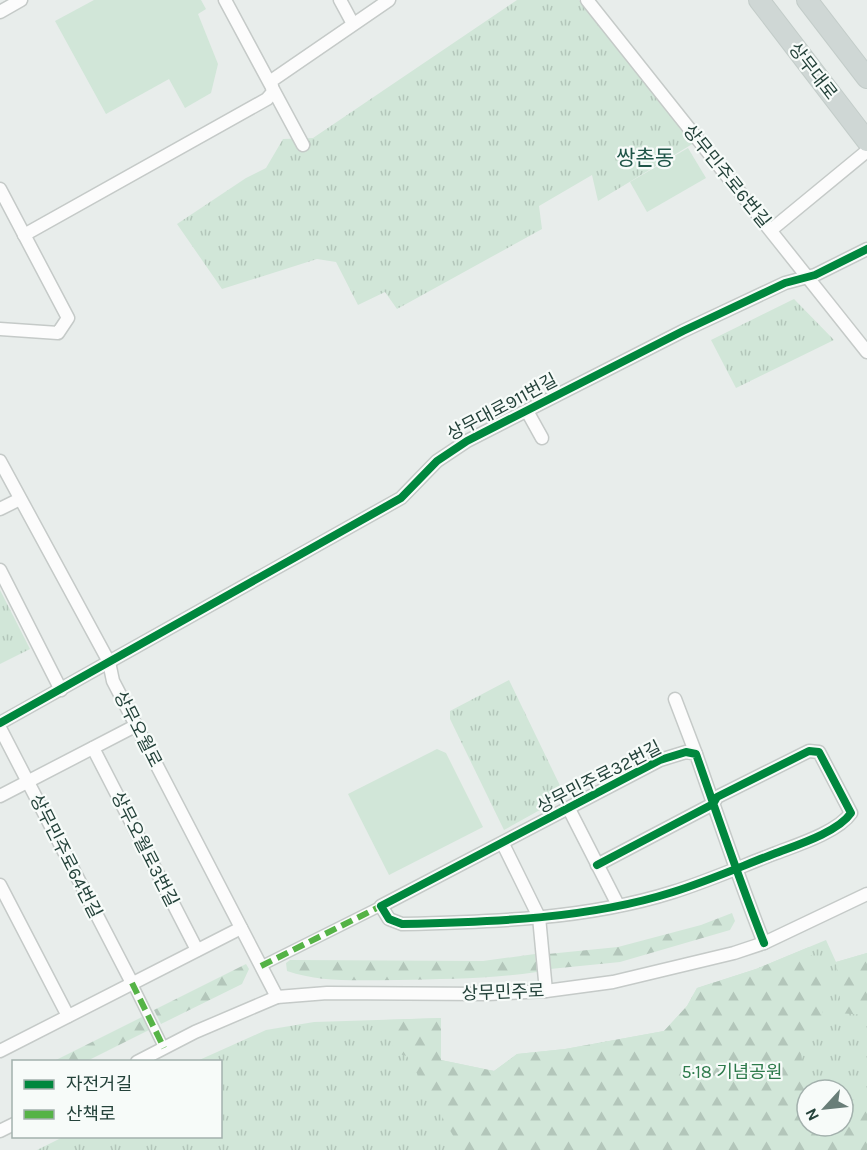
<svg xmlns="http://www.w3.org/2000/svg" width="867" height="1150" font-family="Karla,'Noto Sans KR',sans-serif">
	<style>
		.grass { fill: url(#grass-tufts); fill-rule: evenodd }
		.forest { fill: url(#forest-firs) }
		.pitch { fill: #d1e6d8 }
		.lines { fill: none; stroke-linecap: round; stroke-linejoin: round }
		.pedestrian-casing { stroke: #c5cac8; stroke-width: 12 }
		.minor-casing { stroke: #c5cac8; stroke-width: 15 }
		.primary-casing { stroke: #c3ccc9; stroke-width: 22 }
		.pedestrian { stroke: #fcfcfc; stroke-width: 9 }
		.minor { stroke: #fcfcfc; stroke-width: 12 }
		.primary { stroke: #cfd7d5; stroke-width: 20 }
		.quiet { stroke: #55b346; stroke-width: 6; stroke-dasharray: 12 6; stroke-linecap: butt }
		.cycleway-casing { stroke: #f7fbf9; stroke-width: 11 }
		.cycleway { stroke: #00873e; stroke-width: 8 }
		.labels { text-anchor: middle; stroke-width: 4.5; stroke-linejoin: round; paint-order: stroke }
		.street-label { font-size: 18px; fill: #24423a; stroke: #f7fbf9 }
		.park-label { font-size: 18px; fill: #2d7a4b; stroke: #f7fbf9 }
		.quarter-label { font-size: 21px; fill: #1f5548; stroke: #f7fbf9 }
	</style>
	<defs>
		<pattern id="grass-tufts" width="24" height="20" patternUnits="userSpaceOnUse" patternTransform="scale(1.5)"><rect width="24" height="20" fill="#d1e6d8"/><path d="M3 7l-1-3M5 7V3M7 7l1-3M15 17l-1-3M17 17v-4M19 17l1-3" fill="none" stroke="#b3c6ba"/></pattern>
		<pattern id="forest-firs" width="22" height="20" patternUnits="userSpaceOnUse" patternTransform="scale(1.5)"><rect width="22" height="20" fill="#d1e6d8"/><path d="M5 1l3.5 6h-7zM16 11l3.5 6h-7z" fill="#b3c6ba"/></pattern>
	</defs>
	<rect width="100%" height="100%" fill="#e8edeb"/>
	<g class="grass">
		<path d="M 517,0 L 579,0 L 694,143 L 598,201 L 592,175 L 539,206 L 542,229 L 397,309 L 385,292 L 358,305 L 336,262 L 317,259 L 222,289 L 177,224 L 246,178 L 266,168 L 283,139 L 313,138 Z"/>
		<path d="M 794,299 L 834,340 L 736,388 L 711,340 Z"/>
		<path d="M 0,590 L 30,649 L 0,664 Z"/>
		<path d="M 509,680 L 565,796 L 504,830 L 450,719 L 450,711 Z"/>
		<path d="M 826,940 L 836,962 L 867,953 L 867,1150 L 37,1150 L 63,1137 L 220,1136 L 220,1062 L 197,1061 L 266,1030 L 314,1022 L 441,1018 L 441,1060 L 494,1071 L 517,1054 L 565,1049 L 664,1031 L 687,1006 L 697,988 L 756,969 ZM 807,1090 L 843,1090 L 843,1126 L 807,1126 Z"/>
	</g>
	<g class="forest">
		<path d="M 732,913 L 735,921 L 730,930 L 620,962 L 550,969 L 548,954 L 618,947 L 701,925 Z"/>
		<path d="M 809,947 L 811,955 L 822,964 L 831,986 L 820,1020 L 807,1034 L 801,1051 L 803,1070 L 816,1090 L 807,1090 L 807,1126 L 843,1126 L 843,1102 L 867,1096 L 867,1150 L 453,1150 L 459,1146 L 407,1056 L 395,1053 L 384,1020 L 441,1018 L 441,1060 L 494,1071 L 517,1054 L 565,1049 L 664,1031 L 687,1006 L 697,988 L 756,969 Z"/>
		<path d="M 867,953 L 867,1015 L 837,1013 L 840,999 L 836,962 Z"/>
		<path d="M 535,954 L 537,972 C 490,979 445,979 398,980 C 360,980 322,983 287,971 L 286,963 L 290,960 L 483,961 Z"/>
		<path d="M 246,964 L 249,969 L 242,984 L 161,1024 L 154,1010 Z"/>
		<path d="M 142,1017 L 149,1030 L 87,1061 L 54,1061 Z"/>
	</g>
	<g class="pitch">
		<path d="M 94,0 L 201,0 L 206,9 L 198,14 L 218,64 L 211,93 L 185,108 L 169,79 L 106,114 L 55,21 Z"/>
		<path d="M 688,148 L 706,178 L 647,212 L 630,182 Z"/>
		<path d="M 437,749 L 446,753 L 483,827 L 389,875 L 348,794 Z"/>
	</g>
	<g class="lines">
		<defs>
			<g id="pedestrian">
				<path d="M 261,966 L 381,906"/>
				<path d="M 132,983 L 164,1048"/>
			</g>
			<g id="minor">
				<path d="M 225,0 L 303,145"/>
				<path d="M 340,0 L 353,24"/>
				<path d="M 587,0 L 867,352"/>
				<path d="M 0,12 L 21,0"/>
				<path d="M 0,189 L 68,318 L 58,333 L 0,329"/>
				<path d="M 771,230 L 867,151"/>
				<path d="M 24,235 L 267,99 L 273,92 L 271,81 L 389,0"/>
				<path d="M 527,411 L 542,438"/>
				<path d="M 0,461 L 109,662 L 113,681 L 277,997"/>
				<path d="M 0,509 L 20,499"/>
				<path d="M 0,570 L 61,690"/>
				<path d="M 675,699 L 696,754"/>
				<path d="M 0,723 L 401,498 L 437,461 L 467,441 L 683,331 L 785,283 L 815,275 L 867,249"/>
				<path d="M 0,728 L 132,983"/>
				<path d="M 93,748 L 197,950"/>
				<path d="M 0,796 L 137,725"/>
				<path d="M 569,809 L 618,905"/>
				<path d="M 503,844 L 539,917 L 546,991"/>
				<path d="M 597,865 L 713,804 L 717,797 L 809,751 L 819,752 L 851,813 C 838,832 797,845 776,853 C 742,866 708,881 673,892 C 588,919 492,922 402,924 L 389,919 L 381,906 L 660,760 L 686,752 L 696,754 C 718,817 739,880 764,943"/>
				<path d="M 0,885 L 68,1016"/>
				<path d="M 0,1051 L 241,928"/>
				<path d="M 137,1062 L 195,1032 L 277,997 L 327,993 L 488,994 L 546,991 L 613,982 L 734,953 L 764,943 L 867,894"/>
				<path d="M 0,1131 L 14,1124"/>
			</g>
			<g id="primary">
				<path d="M 759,0 L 867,141"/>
				<path d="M 807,0 L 867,78"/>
			</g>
		</defs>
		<use href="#pedestrian" class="pedestrian-casing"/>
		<use href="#minor" class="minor-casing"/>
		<use href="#primary" class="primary-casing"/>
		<use href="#pedestrian" class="pedestrian"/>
		<use href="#minor" class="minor"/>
		<use href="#primary" class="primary"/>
		<g class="quiet">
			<path d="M 261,966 L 381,906"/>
			<path d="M 132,983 L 164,1048"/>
		</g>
		<defs>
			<g id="cycleway">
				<path d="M 0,723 L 401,498 L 437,461 L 467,441 L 683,331 L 785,283 L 815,275 L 867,249"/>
				<path d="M 597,865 L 713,804 L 717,797 L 809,751 L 819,752 L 851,813 C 838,832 797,845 776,853 C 742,866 708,881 673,892 C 588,919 492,922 402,924 L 389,919 L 381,906 L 660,760 L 686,752 L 696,754 C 718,817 739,880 764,943"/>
			</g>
		</defs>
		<use href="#cycleway" class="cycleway-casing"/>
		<use href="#cycleway" class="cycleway"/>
	</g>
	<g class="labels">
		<g class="street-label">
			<text transform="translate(813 71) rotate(52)" y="6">상무대로</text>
			<text transform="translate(727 176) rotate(51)" y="6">상무민주로6번길</text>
			<text transform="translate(502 407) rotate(-28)" y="6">상무대로911번길</text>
			<text transform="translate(138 729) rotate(63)" y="6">상무오월로</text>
			<text transform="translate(599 777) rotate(-27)" y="6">상무민주로32번길</text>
			<text transform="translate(145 849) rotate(63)" y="6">상무오월로3번길</text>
			<text transform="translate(66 856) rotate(63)" y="6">상무민주로64번길</text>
			<text transform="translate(503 992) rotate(-2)" y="6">상무민주로</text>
		</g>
		<g class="park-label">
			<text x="732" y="1078">5·18 기념공원</text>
		</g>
		<g class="quarter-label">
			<text x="645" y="165">쌍촌동</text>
		</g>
	</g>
	<rect x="12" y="1060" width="210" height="78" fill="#f7fbf9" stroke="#a3b1ad" stroke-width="1.5"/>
	<rect x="24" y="1080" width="30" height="9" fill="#00873e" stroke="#a3b1ad" stroke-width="1.5"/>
	<text x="66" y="1090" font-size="18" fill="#24423a">자전거길</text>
	<rect x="24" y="1110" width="30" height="9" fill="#55b346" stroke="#a3b1ad" stroke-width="1.5"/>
	<text x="66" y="1120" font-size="18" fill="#24423a">산책로</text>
	<g transform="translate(825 1108) rotate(243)"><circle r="28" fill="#f7fbf9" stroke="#a3b1ad" stroke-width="1.5"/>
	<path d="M0-4.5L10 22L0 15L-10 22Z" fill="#697e78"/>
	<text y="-9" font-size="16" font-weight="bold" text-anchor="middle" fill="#24423a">N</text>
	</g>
</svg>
